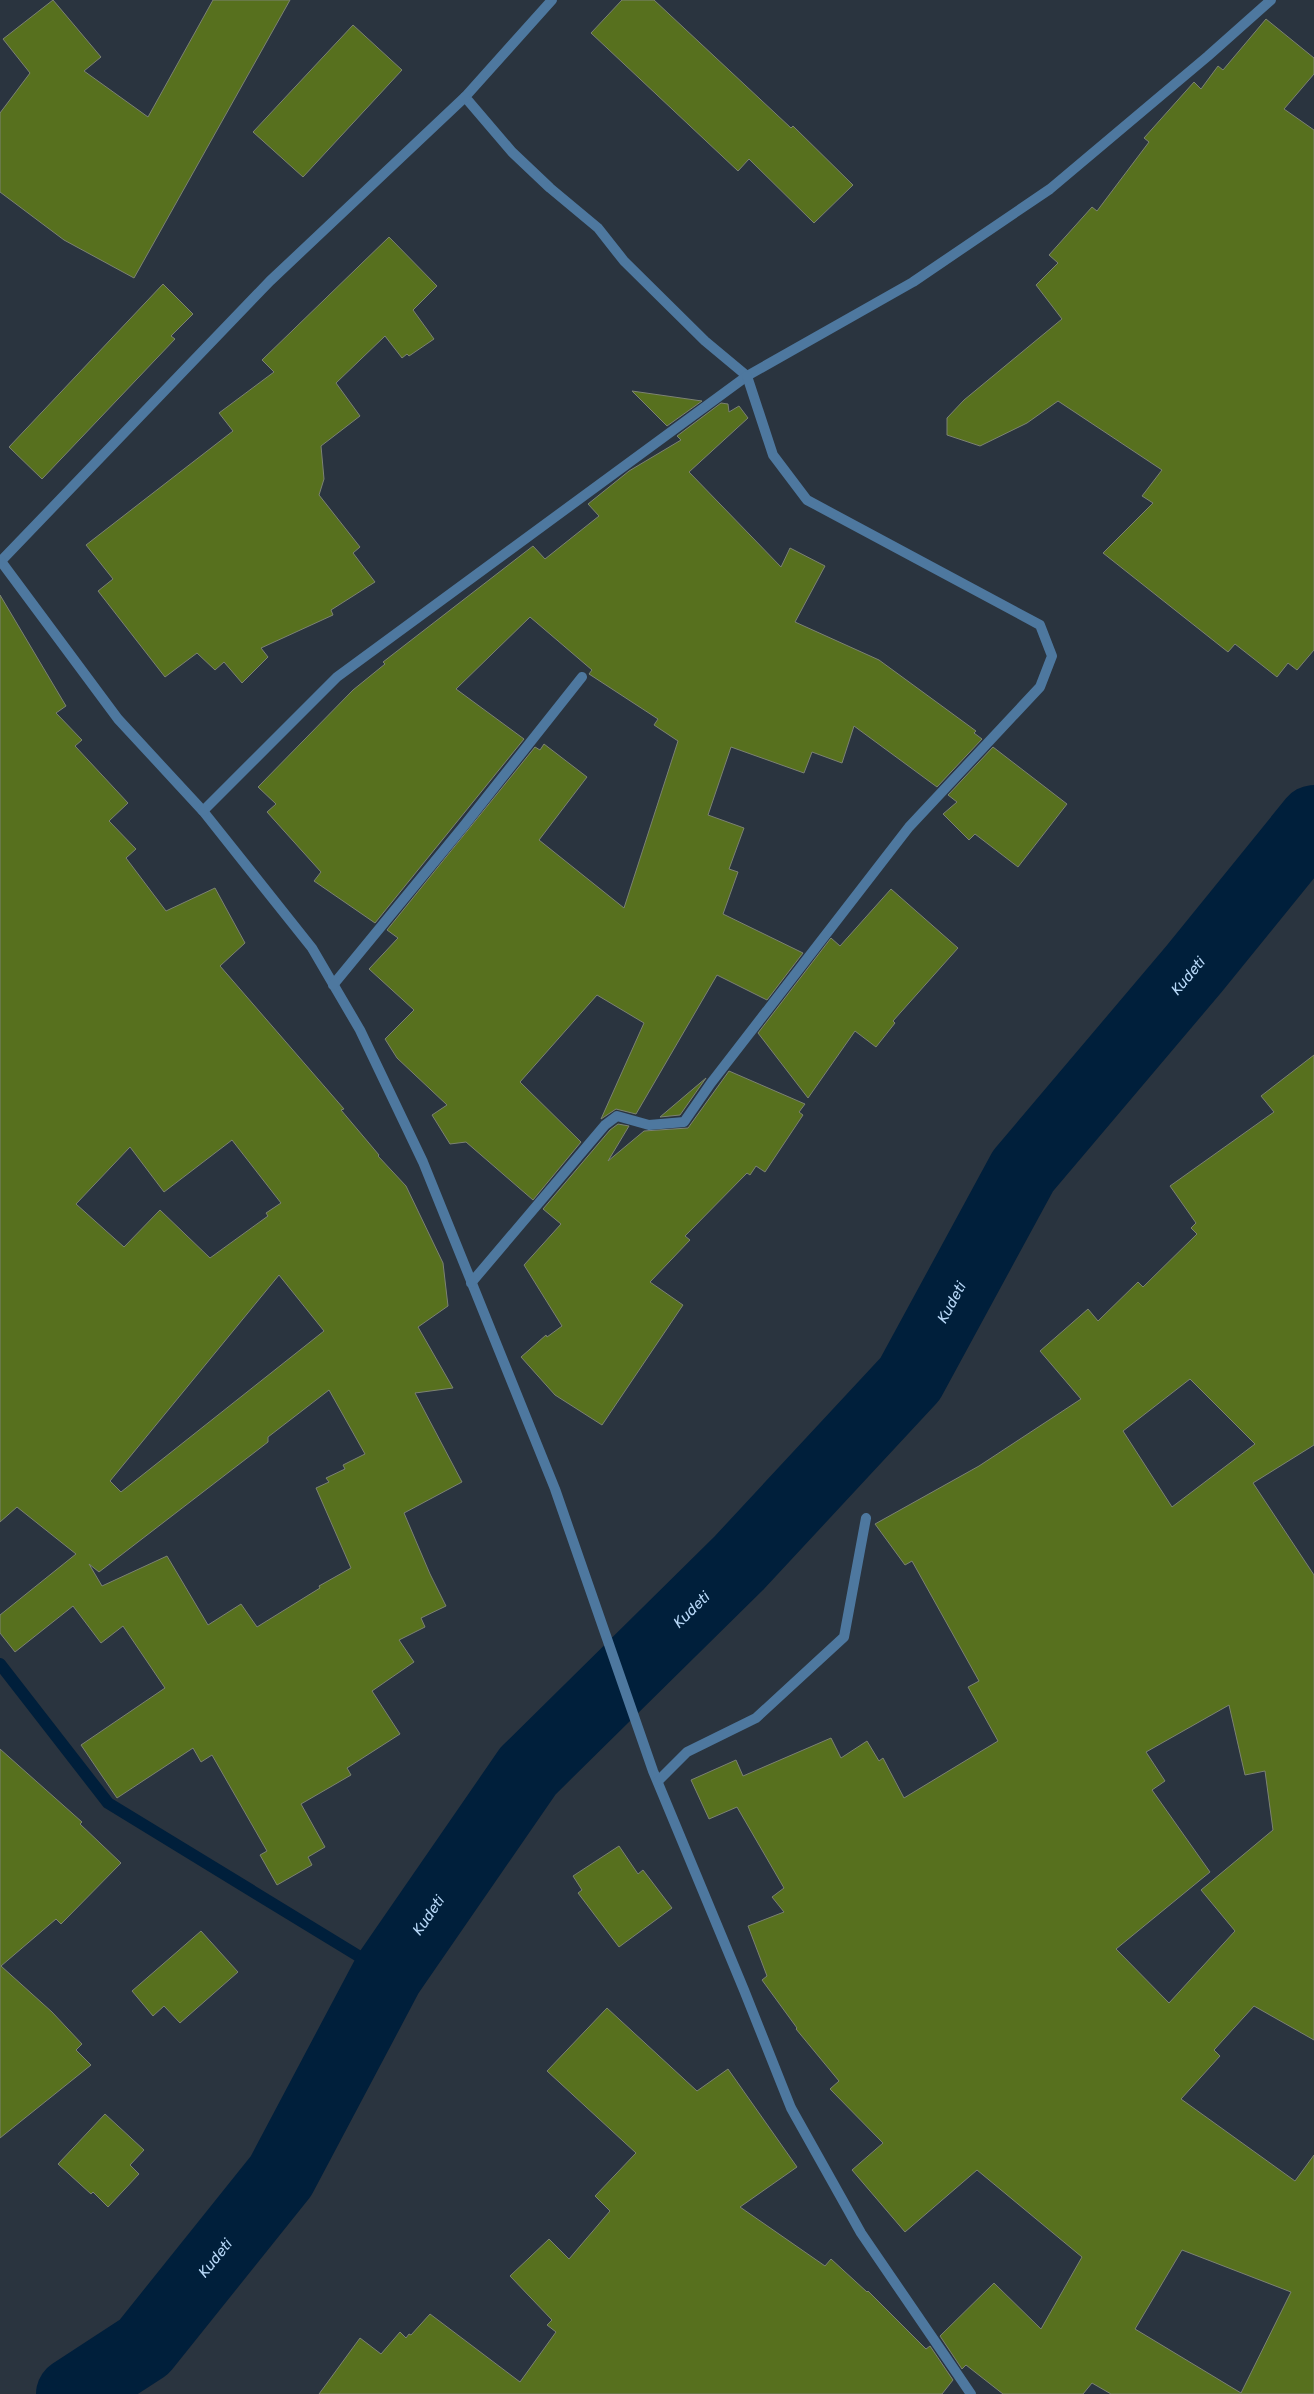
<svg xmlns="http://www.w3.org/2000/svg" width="1314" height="2394" font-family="Rubik,sans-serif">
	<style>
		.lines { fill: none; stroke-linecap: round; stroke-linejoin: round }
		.stream { stroke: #001f3b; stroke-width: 12 }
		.river { stroke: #001f3b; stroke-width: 72 }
		.building { fill: #57701e; stroke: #7c8273; fill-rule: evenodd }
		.lane { stroke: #4e789f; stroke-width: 10 }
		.street { stroke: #4e789f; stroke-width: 10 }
		.labels { text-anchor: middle; stroke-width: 4; stroke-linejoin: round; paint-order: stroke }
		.water-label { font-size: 15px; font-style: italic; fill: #b6d7f7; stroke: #2a343f }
	</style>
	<rect width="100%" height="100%" fill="#2a343f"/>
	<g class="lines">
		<path class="stream" d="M 0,1664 L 108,1803 L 388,1974"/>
		<path class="river" id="s1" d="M 72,2394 L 144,2347 L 281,2176 L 388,1974 L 528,1771 L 739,1563 L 910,1379 L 1023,1171 L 1194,969 L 1314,821"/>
	</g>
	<g class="building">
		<path d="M 53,0 L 101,57 L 84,71 L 148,117 L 213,0 L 290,0 L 134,278 L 64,240 L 0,192 L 0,113 L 30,73 L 3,39 Z"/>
		<path d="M 622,0 L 654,0 L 791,128 L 793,126 L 853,185 L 814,223 L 749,159 L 738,171 L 591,33 Z"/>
		<path d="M 1266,19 L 1314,58 L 1314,74 L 1284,109 L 1314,130 L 1314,650 L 1297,670 L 1288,663 L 1277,677 L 1235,644 L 1228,652 L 1103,553 L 1153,503 L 1142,496 L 1162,470 L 1058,401 L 1027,423 L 980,446 L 947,435 L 947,418 L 964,400 L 1062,319 L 1036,285 L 1058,263 L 1049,255 L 1092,207 L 1097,211 L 1149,142 L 1144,138 L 1194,82 L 1201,89 L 1218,66 L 1223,70 Z"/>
		<path d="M 353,25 L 402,70 L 303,177 L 253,132 Z"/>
		<path d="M 389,237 L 437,286 L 413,310 L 434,339 L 409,356 L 407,354 L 402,358 L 385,336 L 336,383 L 360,416 L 321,446 L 324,479 L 319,495 L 360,547 L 353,553 L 375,582 L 331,610 L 333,615 L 261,648 L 268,657 L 242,683 L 224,662 L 215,670 L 197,653 L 165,677 L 98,591 L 113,579 L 86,545 L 233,431 L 219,413 L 274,372 L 262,360 Z"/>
		<path d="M 163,284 L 193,314 L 171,336 L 175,339 L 42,479 L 9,447 Z"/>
		<path d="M 632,391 L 702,401 L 667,426 Z"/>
		<path d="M 721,403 L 728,404 L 729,412 L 739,406 L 748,418 L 689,472 L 781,567 L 790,548 L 825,566 L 795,622 L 879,660 L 976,731 L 974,733 L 982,739 L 937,787 L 854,726 L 842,763 L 812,752 L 804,773 L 731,747 L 708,815 L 744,828 L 729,869 L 738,872 L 723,914 L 803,953 L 767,1000 L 717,975 L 636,1114 L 616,1109 L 601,1119 L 644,1023 L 597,995 L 520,1082 L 581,1142 L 533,1200 L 466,1142 L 450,1144 L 432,1115 L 447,1105 L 397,1058 L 385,1039 L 414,1010 L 369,969 L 398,938 L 387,930 L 535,747 L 540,750 L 544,744 L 587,777 L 539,840 L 624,908 L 678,741 L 654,725 L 658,719 L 589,674 L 592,670 L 530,617 L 456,689 L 524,739 L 375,923 L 314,881 L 321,872 L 267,812 L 276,804 L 258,787 L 353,690 L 385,664 L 383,662 L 533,546 L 545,559 L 599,516 L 588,504 L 629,471 L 681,440 L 677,436 Z"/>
		<path d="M 0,595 L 66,706 L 56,713 L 82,740 L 75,746 L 128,803 L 109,821 L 136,849 L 126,858 L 166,911 L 215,888 L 245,943 L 220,966 L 344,1109 L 341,1110 L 379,1155 L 378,1156 L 406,1186 L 443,1263 L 448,1306 L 418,1327 L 453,1388 L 415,1393 L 462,1482 L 404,1513 L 430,1574 L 446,1606 L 421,1618 L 425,1627 L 399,1640 L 414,1662 L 372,1691 L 400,1734 L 347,1768 L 351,1775 L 301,1804 L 325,1847 L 308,1857 L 312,1865 L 277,1885 L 260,1855 L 267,1851 L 212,1755 L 201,1762 L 193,1748 L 117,1798 L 81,1745 L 165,1688 L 123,1626 L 101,1643 L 73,1606 L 15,1652 L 0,1633 L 0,1615 L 76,1554 L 17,1507 L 0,1522 ZM 232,1140 L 281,1203 L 266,1213 L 268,1216 L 210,1258 L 160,1210 L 124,1247 L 76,1204 L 130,1147 L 164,1192 ZM 279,1275 L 324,1331 L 121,1492 L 110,1481 ZM 329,1390 L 365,1454 L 343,1465 L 345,1469 L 326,1478 L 329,1482 L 316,1488 L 351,1568 L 319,1586 L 320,1588 L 257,1627 L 241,1604 L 208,1625 L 167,1556 L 102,1586 L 89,1564 L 99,1572 L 268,1442 L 268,1437 Z"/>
		<path d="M 993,747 L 1067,804 L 1018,867 L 975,834 L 969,840 L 943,814 L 957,802 L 948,795 Z"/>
		<path d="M 891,889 L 958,948 L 893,1021 L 895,1023 L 876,1047 L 855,1031 L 808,1098 L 758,1033 L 831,938 L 840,946 Z"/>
		<path d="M 1314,1055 L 1314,1445 L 1253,1483 L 1314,1575 L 1314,2040 L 1254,2006 L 1214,2050 L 1220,2056 L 1181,2099 L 1295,2181 L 1314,2155 L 1314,2394 L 1111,2394 L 1092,2383 L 1083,2394 L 1003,2394 L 966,2365 L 962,2369 L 940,2336 L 994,2283 L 1041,2329 L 1082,2257 L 977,2170 L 905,2232 L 852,2170 L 883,2143 L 830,2089 L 839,2081 L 796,2029 L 797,2028 L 762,1980 L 767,1976 L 748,1926 L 784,1912 L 772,1897 L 784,1888 L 737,1807 L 709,1819 L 691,1780 L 736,1760 L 743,1776 L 831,1738 L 841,1758 L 867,1741 L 879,1761 L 883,1758 L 904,1798 L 998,1741 L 968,1687 L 979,1681 L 912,1561 L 905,1565 L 875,1524 L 979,1466 L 1081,1399 L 1040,1351 L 1088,1309 L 1098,1321 L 1138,1282 L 1143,1287 L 1197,1234 L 1191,1228 L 1196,1223 L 1170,1186 L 1274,1112 L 1261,1096 ZM 1190,1379 L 1255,1444 L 1172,1507 L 1123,1431 ZM 1229,1705 L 1245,1775 L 1265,1771 L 1273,1830 L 1201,1890 L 1235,1931 L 1169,2003 L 1116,1949 L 1210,1872 L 1152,1790 L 1165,1781 L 1146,1752 ZM 1182,2250 L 1291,2292 L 1241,2393 L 1135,2329 Z"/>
		<path d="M 729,1071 L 805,1104 L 799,1112 L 803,1115 L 765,1172 L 756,1166 L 750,1175 L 747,1173 L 685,1236 L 690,1240 L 650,1282 L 683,1305 L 602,1425 L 555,1395 L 521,1357 L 546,1335 L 547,1337 L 562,1326 L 524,1265 L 561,1224 L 543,1209 L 610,1130 L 618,1124 L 629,1126 L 608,1161 L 644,1131 L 688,1128 Z"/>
		<path d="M 706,1078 L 680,1115 L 660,1117 Z"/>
		<path d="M 0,1749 L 82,1822 L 80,1824 L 121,1863 L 61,1924 L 56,1919 L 1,1966 L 52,2012 L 82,2044 L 76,2050 L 91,2065 L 0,2138 Z"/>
		<path d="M 619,1846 L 638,1874 L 643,1870 L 672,1908 L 619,1947 L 578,1893 L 582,1890 L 573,1876 Z"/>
		<path d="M 201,1931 L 238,1972 L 180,2023 L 164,2006 L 153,2016 L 132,1991 Z"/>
		<path d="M 607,2008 L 697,2091 L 728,2069 L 797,2167 L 740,2207 L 825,2266 L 831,2259 L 867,2292 L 868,2291 L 926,2349 L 930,2346 L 953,2380 L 942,2394 L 319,2394 L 360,2338 L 381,2354 L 400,2332 L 406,2338 L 409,2334 L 411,2335 L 430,2314 L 520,2382 L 556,2332 L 547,2325 L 552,2320 L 510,2276 L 549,2239 L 569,2259 L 610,2211 L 595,2196 L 636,2153 L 547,2071 Z"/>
		<path d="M 105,2114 L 144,2150 L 130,2165 L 139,2174 L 108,2207 L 93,2192 L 91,2194 L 58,2164 Z"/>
	</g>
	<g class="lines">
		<g class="lane">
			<path d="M 552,0 L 465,97 L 512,152 L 550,188 L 598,228 L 624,261 L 705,341 L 747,376"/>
			<path d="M 1,561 L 270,281 L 465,97"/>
		</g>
		<g class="street">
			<path d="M 0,560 L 118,719 L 203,811 L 312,948 L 360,1030 L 423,1162 L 555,1489 L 653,1771 L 744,1990 L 791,2108 L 861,2233 L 971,2394"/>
			<path d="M 203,811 L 337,677 L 747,376 L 913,282 L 1050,189 L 1208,56 L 1271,0"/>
			<path d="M 333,985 L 463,827 L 582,677"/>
			<path d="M 471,1283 L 605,1125 L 617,1116 L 649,1125 L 684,1122 L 711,1083 L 909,827 L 1040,687 L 1052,656 L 1040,625 L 807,500 L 773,455 L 747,376"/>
			<path d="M 658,1781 L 687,1752 L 756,1718 L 844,1637 L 866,1518"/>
		</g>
	</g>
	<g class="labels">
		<g class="water-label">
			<text dy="5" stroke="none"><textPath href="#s1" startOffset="1820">Kudeti</textPath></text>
			<text dy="5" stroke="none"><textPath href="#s1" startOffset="1415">Kudeti</textPath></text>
			<text dy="5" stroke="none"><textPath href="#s1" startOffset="1010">Kudeti</textPath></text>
			<text dy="5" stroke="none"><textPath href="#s1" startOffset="605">Kudeti</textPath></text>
			<text dy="5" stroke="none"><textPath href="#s1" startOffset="200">Kudeti</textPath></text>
		</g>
	</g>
</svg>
